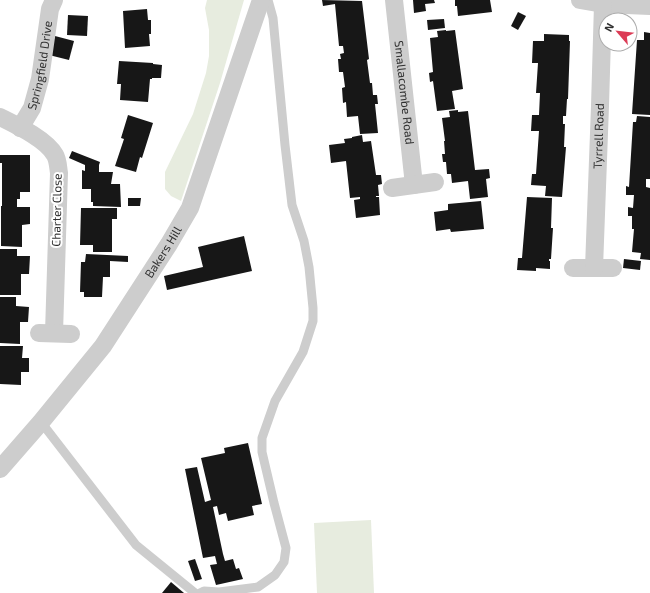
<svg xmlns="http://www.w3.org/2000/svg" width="650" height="593" font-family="'Exo 2',sans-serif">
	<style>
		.green { fill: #e7ecdf }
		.building { fill: #171717 }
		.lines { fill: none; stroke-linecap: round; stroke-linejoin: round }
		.lane { stroke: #cdcdcd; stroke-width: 9 }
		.street { stroke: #cdcdcd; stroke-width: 18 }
		.labels { text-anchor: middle; stroke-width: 4; stroke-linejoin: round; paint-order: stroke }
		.street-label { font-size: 12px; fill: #303030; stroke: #fff }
	</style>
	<rect width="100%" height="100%" fill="#fff"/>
	<g class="green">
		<path d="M 207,0 L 244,0 L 220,83 L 181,201 L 171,196 L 165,189 L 165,172 L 193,114 L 206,73 L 209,56 L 209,30 L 205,8 Z"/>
		<path d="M 371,520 L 374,593 L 317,593 L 314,523 Z"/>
	</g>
	<g class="building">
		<path d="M 322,0 L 362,1 L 369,59 L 367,60 L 370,83 L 372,83 L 373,95 L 377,95 L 378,104 L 375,104 L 378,133 L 360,134 L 358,116 L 347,117 L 346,102 L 343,103 L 342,88 L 345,87 L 343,72 L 339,72 L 338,59 L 341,59 L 340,54 L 344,53 L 343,46 L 339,46 L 335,4 L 323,6 Z"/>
		<path d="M 413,0 L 434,0 L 435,3 L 425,4 L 426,11 L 414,13 Z"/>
		<path d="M 455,0 L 490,0 L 492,12 L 458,16 L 457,6 L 455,6 Z"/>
		<path d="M 147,9 L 148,20 L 151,20 L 151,34 L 149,34 L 150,46 L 125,48 L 123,11 Z"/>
		<path d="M 518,12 L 526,16 L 518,30 L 511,26 Z"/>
		<path d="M 68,15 L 88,16 L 87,36 L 67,35 Z"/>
		<path d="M 444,19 L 445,28 L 428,30 L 427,20 Z"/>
		<path d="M 446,30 L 446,31 L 455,30 L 463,89 L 452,91 L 455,109 L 437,111 L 433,81 L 430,82 L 429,73 L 433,72 L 430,38 L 438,37 L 437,31 Z"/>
		<path d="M 644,32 L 650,33 L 650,115 L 632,114 L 637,40 L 644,40 Z"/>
		<path d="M 544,34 L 569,35 L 569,41 L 570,41 L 568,99 L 567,99 L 566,116 L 563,116 L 563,124 L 565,124 L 564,147 L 566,147 L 562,197 L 545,196 L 546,186 L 531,185 L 532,174 L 536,174 L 539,131 L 531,131 L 532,115 L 539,115 L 540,93 L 536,93 L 538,63 L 532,63 L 533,41 L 544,41 Z"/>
		<path d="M 55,36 L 74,41 L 69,60 L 49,55 Z"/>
		<path d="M 119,61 L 153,63 L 153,64 L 162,65 L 161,78 L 152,78 L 152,79 L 150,79 L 148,102 L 120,100 L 121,84 L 117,84 Z"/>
		<path d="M 458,110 L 458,112 L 468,111 L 475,170 L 489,169 L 490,178 L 486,179 L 488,197 L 470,199 L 468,181 L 452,183 L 451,174 L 447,174 L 446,162 L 443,162 L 442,154 L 445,154 L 444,141 L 445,141 L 442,118 L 450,117 L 449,111 Z"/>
		<path d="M 128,115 L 153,123 L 142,158 L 140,157 L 136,172 L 115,166 L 124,139 L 121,138 Z"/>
		<path d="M 637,116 L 650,117 L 650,179 L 646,179 L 646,187 L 650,188 L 650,260 L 640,259 L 641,253 L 632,252 L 634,229 L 632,229 L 632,216 L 628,216 L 628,207 L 633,208 L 634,195 L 626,195 L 626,186 L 629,187 L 633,122 L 636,122 Z"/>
		<path d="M 362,135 L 363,142 L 371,141 L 376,175 L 381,175 L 382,184 L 378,185 L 379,196 L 376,196 L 376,197 L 379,197 L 380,215 L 356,218 L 354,200 L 360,199 L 360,197 L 350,198 L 346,161 L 331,163 L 329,145 L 345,143 L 344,139 L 352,138 L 352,137 Z"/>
		<path d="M 72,151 L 100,162 L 99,165 L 99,172 L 113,172 L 111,184 L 120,184 L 121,207 L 93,206 L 93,202 L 91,202 L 91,189 L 82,189 L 82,170 L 85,171 L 85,165 L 69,158 Z"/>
		<path d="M 0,155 L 30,155 L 30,192 L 20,192 L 20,199 L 17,199 L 17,207 L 30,207 L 30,224 L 22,225 L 22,247 L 1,246 L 1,206 L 2,206 L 2,163 L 0,163 Z"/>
		<path d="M 527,197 L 552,198 L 551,228 L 553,228 L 551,259 L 549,259 L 549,261 L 550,261 L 550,269 L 536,268 L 536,271 L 517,270 L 518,258 L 522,258 Z"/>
		<path d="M 128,198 L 141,198 L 140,206 L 128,206 Z"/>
		<path d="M 481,201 L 484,229 L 451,232 L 450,229 L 436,231 L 434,212 L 448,210 L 448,204 Z"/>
		<path d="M 81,208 L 117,208 L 117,219 L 112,219 L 112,252 L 93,252 L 93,245 L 80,245 Z"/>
		<path d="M 244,236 L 252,271 L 167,290 L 164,276 L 203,267 L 198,247 Z"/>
		<path d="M 0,249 L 17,249 L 17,256 L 30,256 L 29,274 L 21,274 L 21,295 L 0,295 Z"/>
		<path d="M 86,254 L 128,256 L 128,262 L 110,261 L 110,277 L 103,277 L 102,297 L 84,297 L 84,292 L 80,292 L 81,262 L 85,262 Z"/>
		<path d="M 624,259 L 641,261 L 640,270 L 623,268 Z"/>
		<path d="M 0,297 L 16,297 L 16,306 L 29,307 L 28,322 L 20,322 L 20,344 L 0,343 Z"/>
		<path d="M 0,346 L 23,346 L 22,358 L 29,358 L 29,372 L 21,372 L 21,385 L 0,384 Z"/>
		<path d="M 248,443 L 262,504 L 252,506 L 254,515 L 228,521 L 226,513 L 219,515 L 217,506 L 213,507 L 223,554 L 225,561 L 233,559 L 236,569 L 239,568 L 243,579 L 216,585 L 210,565 L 217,564 L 215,556 L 203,558 L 185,469 L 197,467 L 205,502 L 211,500 L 201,458 L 225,453 L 224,448 Z"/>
		<path d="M 195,559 L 202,579 L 195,581 L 188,561 Z"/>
		<path d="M 171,582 L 184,593 L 162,593 Z"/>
	</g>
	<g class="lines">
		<g class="lane">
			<path d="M 41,422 L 136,545 L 195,593"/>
			<path d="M 200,593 L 204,591 L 219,592 L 258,587 L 275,575 L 284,562 L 286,548 L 274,503 L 262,452 L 262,438 L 275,401 L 303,352 L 313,321 L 313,308 L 309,267 L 304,241 L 292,205 L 285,145 L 273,18 L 268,0"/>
		</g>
		<g class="street">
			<path id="s1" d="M 394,0 L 414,185"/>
			<path d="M 580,0 L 603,4 L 650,6"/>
			<path d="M 0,117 C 16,125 46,139 55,155 C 58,160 58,167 59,173 L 54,333"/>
			<path id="s2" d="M 20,128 L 32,108 L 40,79 L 50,9 L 54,0"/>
			<path d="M 392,188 L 435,182"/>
			<path d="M 573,268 L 613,268"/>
			<path id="s3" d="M 594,268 L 600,106 L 603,4"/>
			<path d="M 39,333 L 71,334"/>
			<path id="s4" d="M 0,469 L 41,422 L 103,346 L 169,244 L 190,208 L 261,0"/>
		</g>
	</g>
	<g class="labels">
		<g class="street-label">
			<text dy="4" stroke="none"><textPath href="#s2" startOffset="67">Springfield Drive</textPath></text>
			<text dy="4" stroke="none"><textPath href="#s1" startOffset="93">Smallacombe Road</textPath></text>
			<text dy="4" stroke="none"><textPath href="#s3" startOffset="132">Tyrrell Road</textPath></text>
			<text transform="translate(57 210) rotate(-89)" y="4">Charter Close</text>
			<text dy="4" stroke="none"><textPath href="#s4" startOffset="272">Bakers Hill</textPath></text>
		</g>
	</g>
	<g transform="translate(618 32) rotate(298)"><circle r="19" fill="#ffffff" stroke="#acacac"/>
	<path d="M0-3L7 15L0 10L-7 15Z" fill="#dc3c56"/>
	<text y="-6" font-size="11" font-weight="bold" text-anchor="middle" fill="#303030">N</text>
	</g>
</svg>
